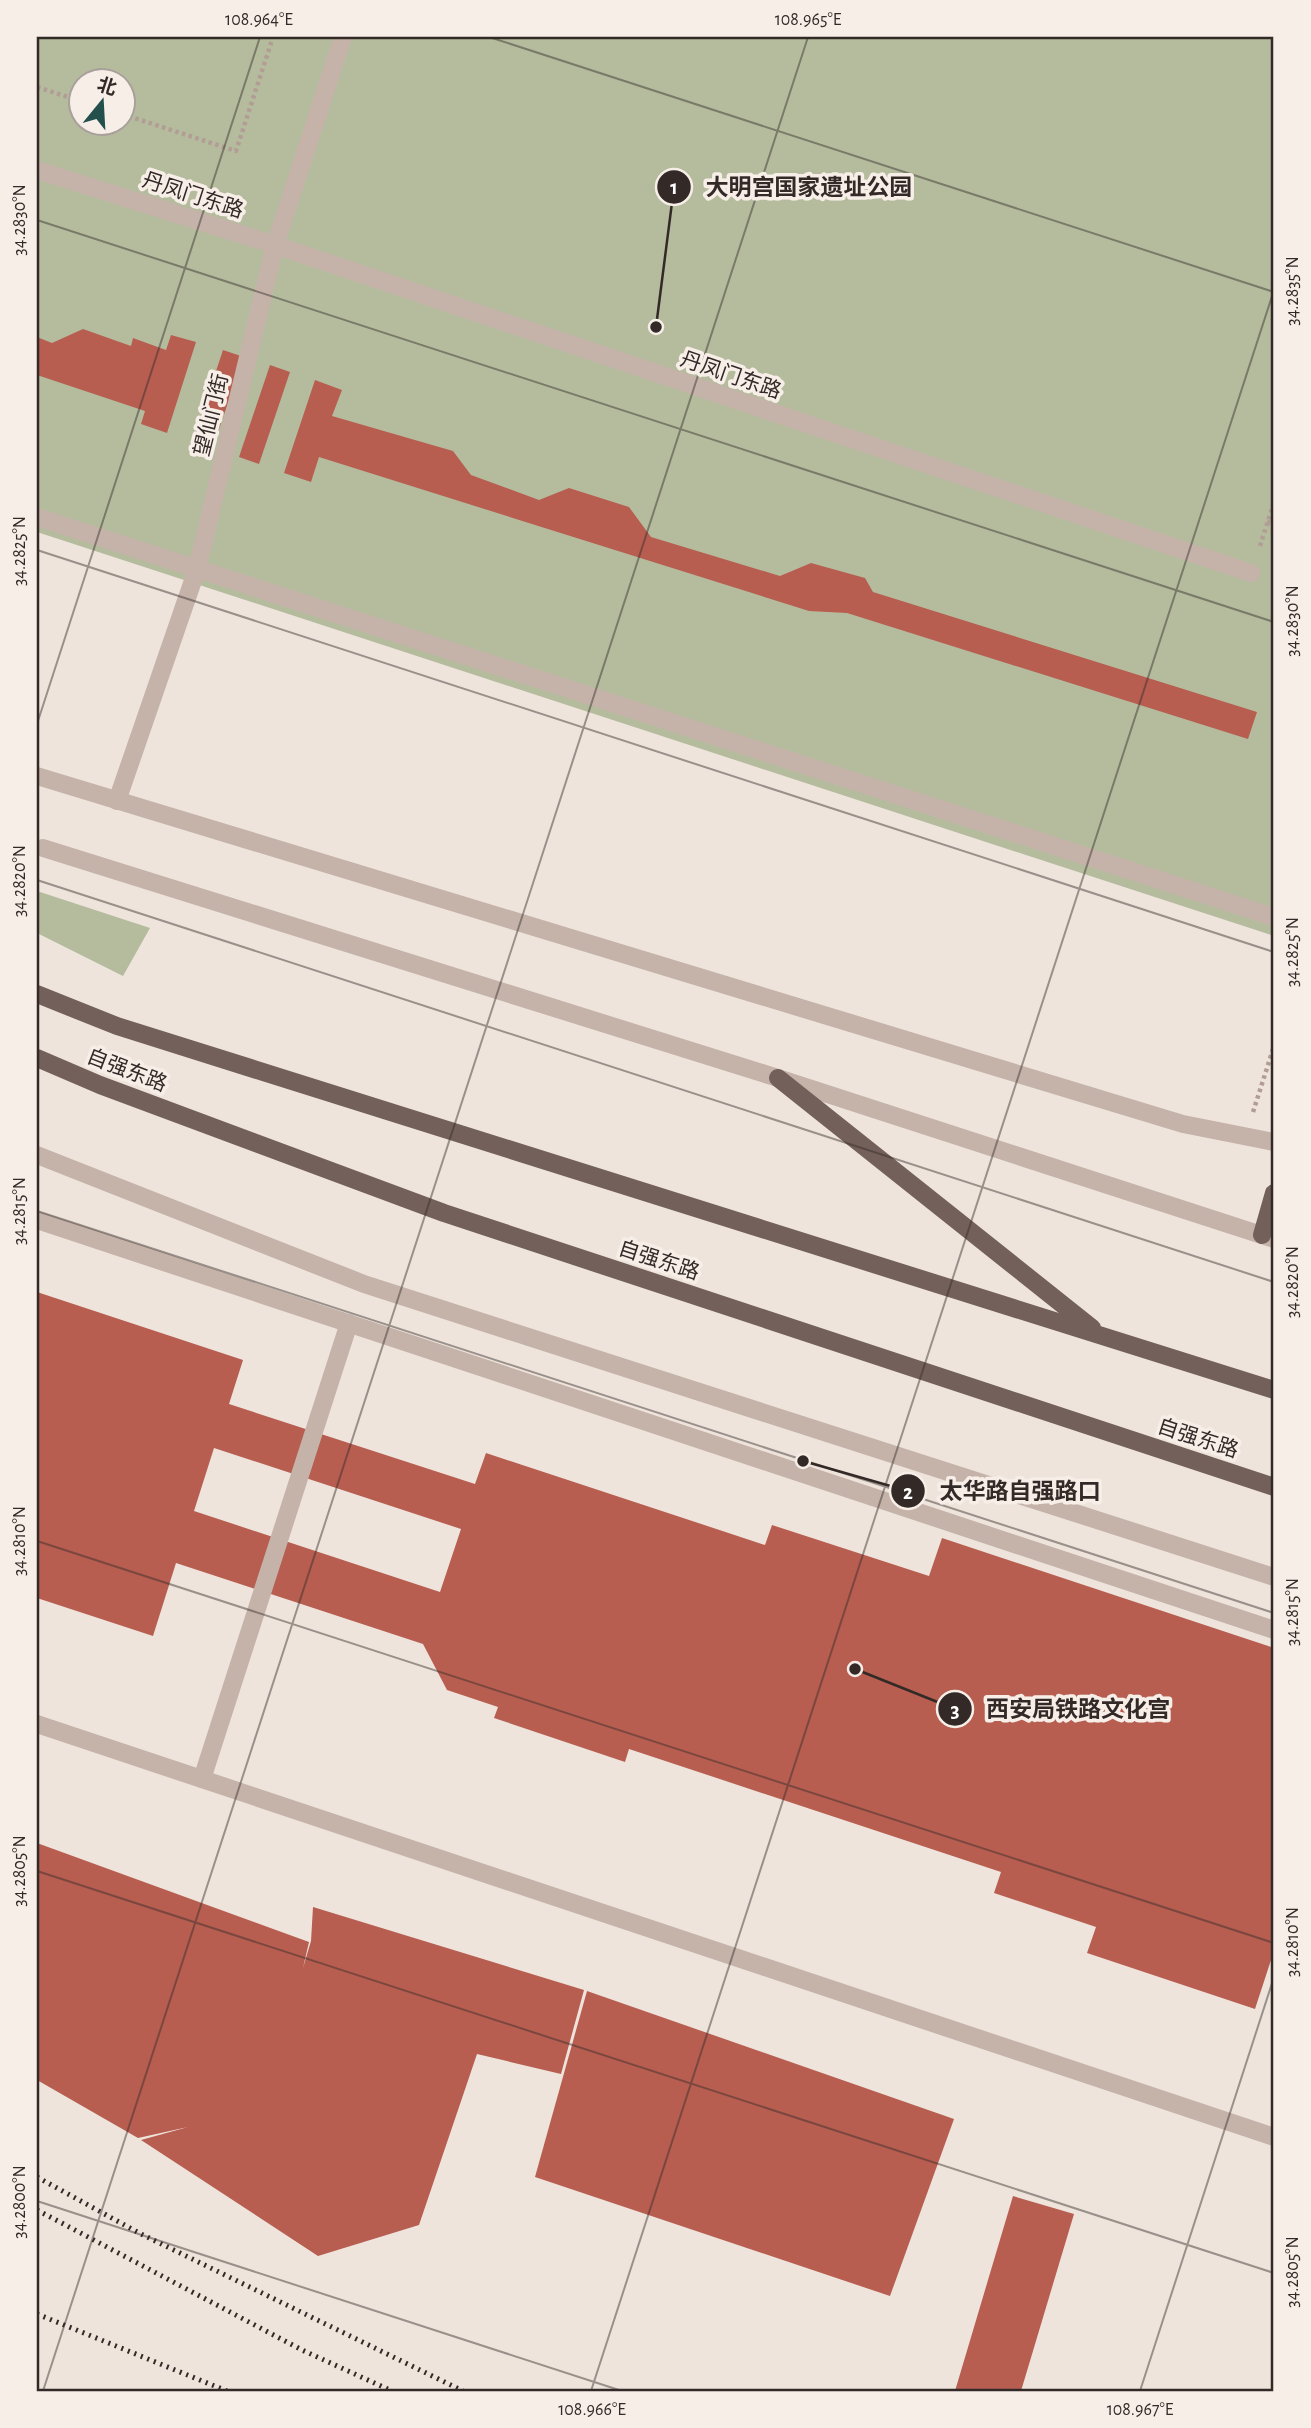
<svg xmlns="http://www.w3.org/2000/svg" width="1311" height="2428" font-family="'Alegreya Sans','Noto Sans SC',sans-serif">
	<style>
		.green { fill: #b5bc9e; fill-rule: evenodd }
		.building { fill: #b75e51; fill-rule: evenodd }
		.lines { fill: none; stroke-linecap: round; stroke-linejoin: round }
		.path { stroke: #b19d94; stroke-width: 4.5; stroke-dasharray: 3.5 3.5; stroke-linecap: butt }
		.minor { stroke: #c5b3a9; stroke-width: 18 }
		.major { stroke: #73605b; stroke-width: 18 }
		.rail { stroke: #332a28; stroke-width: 5; stroke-dasharray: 2 5; stroke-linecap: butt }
		.ticks { fill: none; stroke: #332a28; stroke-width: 2; stroke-opacity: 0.45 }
		.labels { text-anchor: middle; stroke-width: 7; stroke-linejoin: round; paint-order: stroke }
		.street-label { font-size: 21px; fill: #332a28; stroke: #f7eee8 }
		.leader { fill: none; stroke: #332a28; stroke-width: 2.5 }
		.callout-dot { fill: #332a28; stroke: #f7eee8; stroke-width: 2.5 }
		.mark-label { font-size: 21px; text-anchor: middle; font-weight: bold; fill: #fff }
		.callout-label { font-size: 23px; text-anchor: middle; font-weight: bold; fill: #332a28; stroke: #f7eee8; stroke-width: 7; stroke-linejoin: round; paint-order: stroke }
		.neatline { fill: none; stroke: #332a28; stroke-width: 2.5 }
		.ticks-label { font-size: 18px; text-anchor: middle; fill: #332a28 }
	</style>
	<rect width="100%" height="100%" fill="#eee4dc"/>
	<g class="green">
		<path d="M 37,37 L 1274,37 L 1274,936 L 37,532 ZM 80,80 L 122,80 L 122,122 L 80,122 Z"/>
		<path d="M 37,891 L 150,928 L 123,976 L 37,933 Z"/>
	</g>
	<g class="building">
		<path d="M 83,329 L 131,346 L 133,338 L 166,350 L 171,335 L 196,342 L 167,433 L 141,424 L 145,411 L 37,375 L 37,337 L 52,343 Z"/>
		<path d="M 223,350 L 244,357 L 212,449 L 192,443 Z"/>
		<path d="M 270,365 L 290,372 L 259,464 L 239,457 Z"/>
		<path d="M 315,380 L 342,390 L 332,416 L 453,451 L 471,475 L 539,500 L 569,488 L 629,507 L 651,537 L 780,576 L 811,563 L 865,578 L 873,592 L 1257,712 L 1248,739 L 847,613 L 809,611 L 319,457 L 311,482 L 284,473 Z"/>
		<path d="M 37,1292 L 243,1360 L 229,1404 L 475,1484 L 486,1453 L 765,1545 L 772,1525 L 929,1576 L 942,1538 L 1274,1648 L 1274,1951 L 1255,2009 L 1087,1953 L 1096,1927 L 994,1893 L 1001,1872 L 629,1749 L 625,1762 L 494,1718 L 498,1707 L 447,1690 L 423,1644 L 176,1563 L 153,1636 L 37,1598 ZM 214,1448 L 461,1529 L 440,1592 L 194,1511 Z"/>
		<path d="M 37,1843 L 309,1942 L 303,1968 L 311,1941 L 313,1907 L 584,1990 L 561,2074 L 477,2054 L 419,2225 L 318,2256 L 141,2140 L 188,2127 L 138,2138 L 37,2080 Z"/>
		<path d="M 587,1991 L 954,2119 L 890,2296 L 535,2177 Z"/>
		<path d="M 1013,2196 L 1074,2214 L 1021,2391 L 955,2391 Z"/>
	</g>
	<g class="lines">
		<g class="path">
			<path d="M 37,87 L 80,101"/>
			<path d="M 122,114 L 236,151 L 273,37"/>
			<path d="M 1267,522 L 1274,524"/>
			<path d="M 1260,546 L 1274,502"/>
			<path d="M 1253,1112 L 1274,1046"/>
		</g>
		<g class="minor">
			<path d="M 37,170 L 275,245 L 1251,573"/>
			<path d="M 37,517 L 1274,917"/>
			<path d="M 37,776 L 1183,1124 L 1274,1142"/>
			<path d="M 117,801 L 197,569 L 275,245 L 343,37"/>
			<path d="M 43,848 L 778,1078 L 1274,1239"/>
			<path d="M 37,1155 L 364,1284 L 1274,1577"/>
			<path d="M 37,1220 L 1274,1630"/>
			<path d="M 37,1724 L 1274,2137"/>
			<path d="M 202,1779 L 349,1323"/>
		</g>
		<g class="major">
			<path d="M 37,994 L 117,1026 L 1274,1390"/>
			<path d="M 37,1058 L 100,1085 L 444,1213 L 1274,1487"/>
			<path d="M 778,1078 L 1092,1328"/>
			<path d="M 1262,1235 L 1274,1193"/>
		</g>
		<g class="rail">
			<path d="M 37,2177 L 141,2234 L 463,2391"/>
			<path d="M 37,2210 L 302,2350 L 392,2391"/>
			<path d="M 37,2314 L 227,2391"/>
		</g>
	</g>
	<path class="ticks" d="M 489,37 L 1274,292M 37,220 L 1274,622M 37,550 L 1274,952M 37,724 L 260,37M 37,880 L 1274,1282M 37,1211 L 1274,1613M 37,1541 L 1274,1943M 37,1871 L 1274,2273M 37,2201 L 622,2391M 43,2391 L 808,37M 591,2391 L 1274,290M 1140,2391 L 1274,1977"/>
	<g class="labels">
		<g class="street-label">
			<text transform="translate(193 195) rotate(18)" y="7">丹凤门东路</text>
			<text transform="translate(731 375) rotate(19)" y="7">丹凤门东路</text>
			<text transform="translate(211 415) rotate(-76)" y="7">望仙门街</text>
			<text transform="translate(127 1070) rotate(21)" y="7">自强东路</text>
			<text transform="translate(659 1260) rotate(18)" y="7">自强东路</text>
			<text transform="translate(1198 1438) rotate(18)" y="7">自强东路</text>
		</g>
	</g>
	<path class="leader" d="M656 327L674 187M803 1461L908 1491M855 1669L955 1709"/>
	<g class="callout-dot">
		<circle cx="656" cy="327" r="7"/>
		<circle cx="803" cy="1461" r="7"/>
		<circle cx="855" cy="1669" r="7"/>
		<circle cx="674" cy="187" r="18"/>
		<circle cx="908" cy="1491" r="18"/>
		<circle cx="955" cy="1709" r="18"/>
	</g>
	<g class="mark-label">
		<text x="674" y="194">1</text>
		<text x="908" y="1499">2</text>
		<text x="955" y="1717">3</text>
	</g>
	<g class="callout-label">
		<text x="809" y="195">大明宫国家遗址公园</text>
		<text x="1020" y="1499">太华路自强路口</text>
		<text x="1078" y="1717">西安局铁路文化宫</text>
	</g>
	<rect width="1311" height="2428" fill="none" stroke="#f7eee8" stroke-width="77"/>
	<g transform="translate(102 102) rotate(18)"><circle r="33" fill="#f7eee8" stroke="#a9a09b" stroke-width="2"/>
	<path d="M0-5L12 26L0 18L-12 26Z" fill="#23504d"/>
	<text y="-10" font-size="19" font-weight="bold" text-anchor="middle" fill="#332a28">北</text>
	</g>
	<rect x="38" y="38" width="1234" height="2352" class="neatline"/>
	<g class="ticks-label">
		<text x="259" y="25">108.964°E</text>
		<text x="808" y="25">108.965°E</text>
		<text transform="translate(19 220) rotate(-90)" y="6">34.2830°N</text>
		<text transform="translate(1292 291) rotate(-90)" y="6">34.2835°N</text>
		<text transform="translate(19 551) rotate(-90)" y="6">34.2825°N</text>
		<text transform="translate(1292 621) rotate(-90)" y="6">34.2830°N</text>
		<text transform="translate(19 881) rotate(-90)" y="6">34.2820°N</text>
		<text transform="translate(1292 952) rotate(-90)" y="6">34.2825°N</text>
		<text transform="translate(19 1211) rotate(-90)" y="6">34.2815°N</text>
		<text transform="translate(1292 1282) rotate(-90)" y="6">34.2820°N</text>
		<text transform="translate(19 1541) rotate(-90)" y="6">34.2810°N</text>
		<text transform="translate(1292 1612) rotate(-90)" y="6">34.2815°N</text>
		<text transform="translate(19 1871) rotate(-90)" y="6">34.2805°N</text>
		<text transform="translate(1292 1942) rotate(-90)" y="6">34.2810°N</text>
		<text transform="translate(19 2202) rotate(-90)" y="6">34.2800°N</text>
		<text transform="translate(1292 2272) rotate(-90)" y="6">34.2805°N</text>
		<text x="592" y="2415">108.966°E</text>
		<text x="1140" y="2415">108.967°E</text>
	</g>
</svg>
